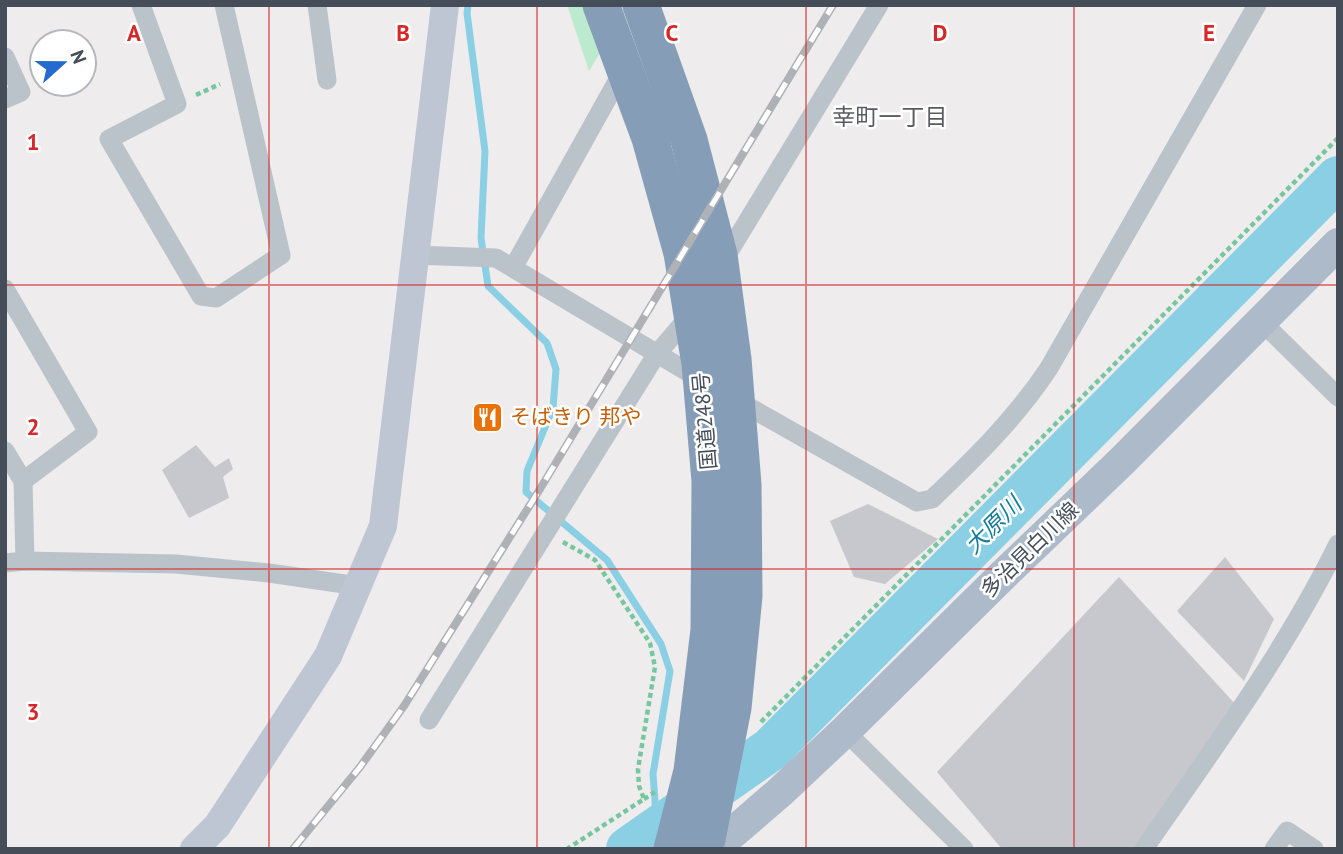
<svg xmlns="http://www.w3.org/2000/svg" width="1343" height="854" font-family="'PT Sans','Noto Sans JP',sans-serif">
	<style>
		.green { fill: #bceacf }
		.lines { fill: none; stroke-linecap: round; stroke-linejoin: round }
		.stream { stroke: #8bcfe5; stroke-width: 7 }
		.river { stroke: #8bcfe5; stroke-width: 44 }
		.building { fill: #c6c8ce }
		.path { stroke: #76c6a1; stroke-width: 4.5; stroke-dasharray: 5 3.5; stroke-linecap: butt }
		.street { stroke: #bbc3ca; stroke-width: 19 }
		.secondary { stroke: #bdc6d2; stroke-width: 28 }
		.primary { stroke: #adbac9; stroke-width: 32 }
		.highway { stroke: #869db8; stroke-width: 37 }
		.rail-casing { stroke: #aeb1b6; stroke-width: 8 }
		.rail { stroke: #fff; stroke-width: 5; stroke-dasharray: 16; stroke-linecap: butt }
		.grid { fill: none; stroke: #d62828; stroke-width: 2; stroke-opacity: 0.55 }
		.labels { text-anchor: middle; stroke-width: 5; stroke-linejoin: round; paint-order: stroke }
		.food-label { font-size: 21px; fill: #c56008; stroke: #fff; text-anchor: start }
		.street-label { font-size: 21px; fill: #454e58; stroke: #fff }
		.neighbourhood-label { font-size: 23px; fill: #595c60; stroke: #fff }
		.water-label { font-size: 23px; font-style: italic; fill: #157b9b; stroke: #fff }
		.grid-label { font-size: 23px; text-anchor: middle; font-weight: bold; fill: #d62828; stroke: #fff; stroke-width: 5; stroke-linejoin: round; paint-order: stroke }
	</style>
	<rect width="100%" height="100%" fill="#eeecec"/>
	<path class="green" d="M 567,5 L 629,5 L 589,71 Z"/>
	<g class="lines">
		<path class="stream" d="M 468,5 L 467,13 L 485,151 L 481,238 L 488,286 L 547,343 L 556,369 L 553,408 L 527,471 L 526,492 L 607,560 L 661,644 L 670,671 L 653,774 L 657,828"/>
		<path class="river" d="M 628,849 L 771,749 L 1338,178"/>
	</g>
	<g class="building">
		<path d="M 196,445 L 215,467 L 229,458 L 233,469 L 223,477 L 229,498 L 189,518 L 162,470 Z"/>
		<path d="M 868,504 L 938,539 L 885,584 L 854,577 L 830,521 Z"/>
		<path d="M 1225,557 L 1274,619 L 1244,681 L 1177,611 Z"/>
		<path d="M 1119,577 L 1237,706 L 1134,849 L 1002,849 L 937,772 Z"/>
	</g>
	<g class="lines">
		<g class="path">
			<path d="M 196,95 L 220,84"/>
			<path d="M 563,542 L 595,560 L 650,643 L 655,667 L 638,769 L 639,786 L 644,799 L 567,849"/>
			<path d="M 761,722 L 1338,138"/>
			<path d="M 644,799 L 655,792"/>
		</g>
		<g class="street">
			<path d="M 141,5 L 177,104 L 109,139 L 201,296 L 216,298 L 281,255 L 224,5"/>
			<path d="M 317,5 L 327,80"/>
			<path d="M 5,57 L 21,92 L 5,99"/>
			<path d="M 414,255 L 496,258 L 703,381"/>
			<path d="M 722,263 L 879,5"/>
			<path d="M 513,268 L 625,67"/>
			<path d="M 5,289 L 88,432 L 23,481"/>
			<path d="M 1261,321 L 1338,397"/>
			<path d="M 733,398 L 917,502 L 932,499 C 975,458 1016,418 1049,368 L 1257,5"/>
			<path d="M 5,451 L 23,481 L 25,561"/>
			<path d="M 5,563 L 25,561 L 176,564 L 269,573 L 358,586"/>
			<path d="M 429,720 L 656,355 L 692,313"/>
			<path d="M 845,731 L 964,849"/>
			<path d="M 1144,849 C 1211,752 1286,650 1338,544"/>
			<path d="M 1274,849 L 1287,831 L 1314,849"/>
		</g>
		<path class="secondary" d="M 194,849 L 217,826 L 328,656 L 383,526 L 445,5"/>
		<path class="primary" d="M 714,849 L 779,793 L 845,731 L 999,579 L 1122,461 L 1338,244"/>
		<g class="highway">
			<path d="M 601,5 L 650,138 L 682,253 L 700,364 L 710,481 L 709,630 L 692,771 L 672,849"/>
			<path d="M 641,5 L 689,140 L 719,255 L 733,359 L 743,485 L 744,596 L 733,708 L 705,849"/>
		</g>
		<defs>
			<path id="rail" d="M 293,849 L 360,767 L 404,706 L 540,489 L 833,5"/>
		</defs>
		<use href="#rail" class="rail-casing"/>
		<use href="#rail" class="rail"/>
	</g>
	<path class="grid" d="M 269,5 L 269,849M 537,5 L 537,849M 806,5 L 806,849M 1074,5 L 1074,849M 5,285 L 1338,285M 5,569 L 1338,569"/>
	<defs>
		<symbol id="restaurant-square" viewBox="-11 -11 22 22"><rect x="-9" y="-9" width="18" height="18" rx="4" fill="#e8710a" stroke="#fff"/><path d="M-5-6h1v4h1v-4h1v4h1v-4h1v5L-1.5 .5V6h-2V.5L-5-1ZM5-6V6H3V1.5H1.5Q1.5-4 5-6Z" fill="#fff"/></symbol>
	</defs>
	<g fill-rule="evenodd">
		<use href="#restaurant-square" x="470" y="400" width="35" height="35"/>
	</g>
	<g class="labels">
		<g class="food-label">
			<text x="510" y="424">そばきり 邦や</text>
		</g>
		<g class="street-label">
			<text transform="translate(705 421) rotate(-95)" y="7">国道248号</text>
			<text transform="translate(1030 550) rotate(-44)" y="7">多治見白川線</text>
		</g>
		<g class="neighbourhood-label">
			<text x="890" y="125">幸町一丁目</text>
		</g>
		<g class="water-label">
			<text transform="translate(993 525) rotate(-45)" y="8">大原川</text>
		</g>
	</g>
	<g class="grid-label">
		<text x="134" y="41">A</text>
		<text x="403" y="41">B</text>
		<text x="672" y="41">C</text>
		<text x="940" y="41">D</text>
		<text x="1209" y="41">E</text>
		<text x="33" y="150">1</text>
		<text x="33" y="435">2</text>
		<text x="33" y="720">3</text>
	</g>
	<rect width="1343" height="854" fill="none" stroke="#454e58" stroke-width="14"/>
	<g transform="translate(63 63) rotate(69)"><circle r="33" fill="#ffffff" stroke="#b5b8bc" stroke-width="2"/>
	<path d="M0-5L12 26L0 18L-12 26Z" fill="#256acf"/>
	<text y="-10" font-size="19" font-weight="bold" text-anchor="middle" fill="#454e58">N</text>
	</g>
</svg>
